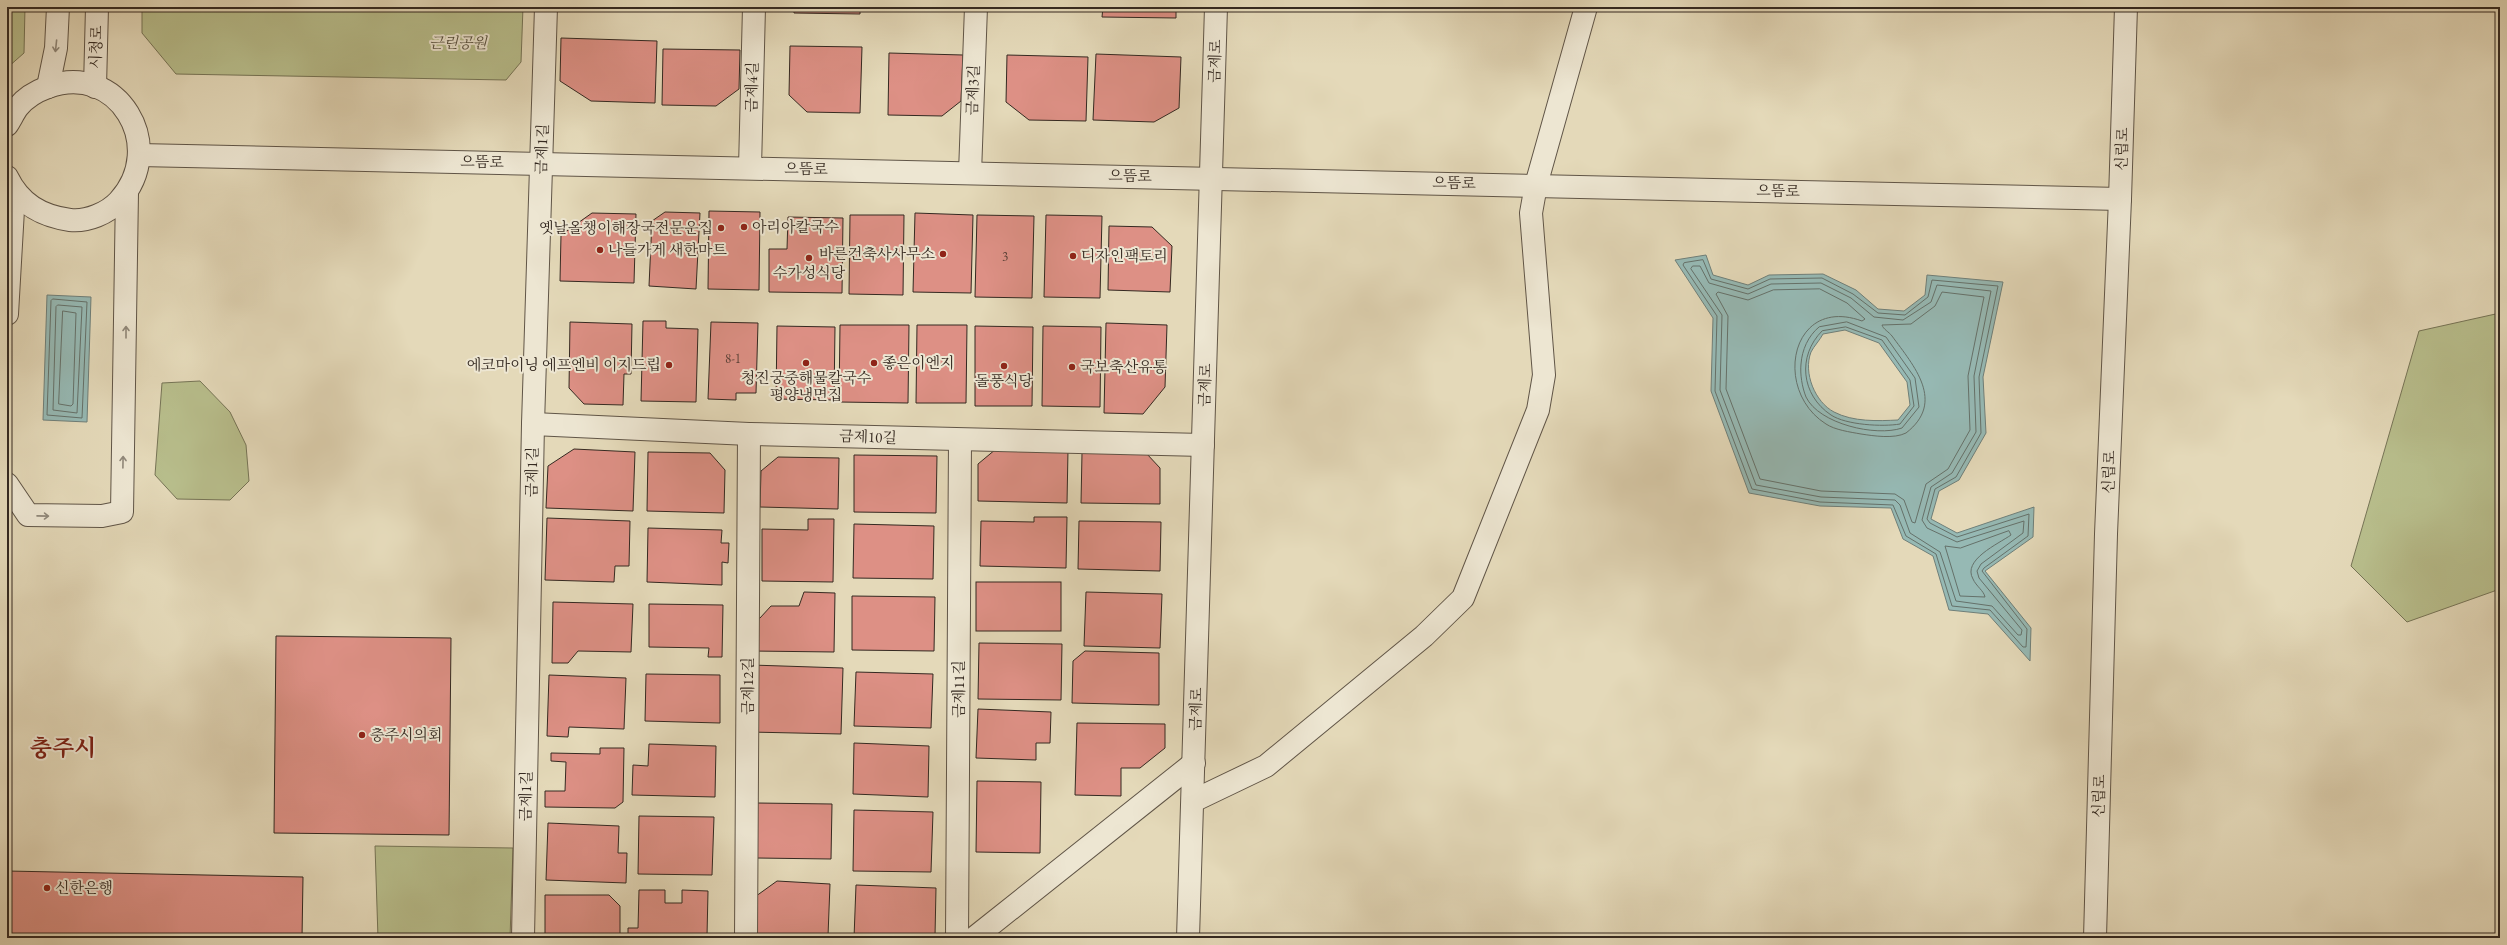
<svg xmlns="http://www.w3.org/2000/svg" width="2507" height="945" font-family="'EB Garamond','Noto Serif KR',serif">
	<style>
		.green { fill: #b8be8c; stroke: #767456 }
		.water { fill: #96b9b4; stroke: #6f7f79; fill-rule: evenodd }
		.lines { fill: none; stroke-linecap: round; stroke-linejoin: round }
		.shore { stroke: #65716a; stroke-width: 1 }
		.building { fill: #dd9085; stroke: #342921 }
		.minor-casing { stroke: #605547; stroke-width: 24 }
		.minor { stroke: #ede6d2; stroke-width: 22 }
		.oneway { stroke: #90887a }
		.poi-dot { fill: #8f2418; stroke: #ede6d2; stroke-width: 1.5 }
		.labels { text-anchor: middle; stroke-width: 4; stroke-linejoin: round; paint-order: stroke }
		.number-label { font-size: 13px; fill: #5e433a }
		.park-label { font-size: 15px; font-style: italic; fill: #554e3c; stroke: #ede6d2 }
		.street-label { font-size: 15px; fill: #342921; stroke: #ede6d2 }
		.poi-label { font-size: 15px; fill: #342921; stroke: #ede6d2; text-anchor: start }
		.town-label { font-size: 23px; font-weight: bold; fill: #7a1f14; stroke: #ede6d2 }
	</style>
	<rect width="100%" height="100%" fill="#e4d9b9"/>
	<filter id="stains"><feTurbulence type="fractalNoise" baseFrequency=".005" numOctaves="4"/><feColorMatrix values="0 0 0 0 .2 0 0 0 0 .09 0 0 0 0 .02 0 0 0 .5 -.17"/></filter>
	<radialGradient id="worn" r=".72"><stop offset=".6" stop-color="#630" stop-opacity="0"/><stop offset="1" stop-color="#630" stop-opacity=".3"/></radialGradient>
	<g class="green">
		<path d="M 7,7 L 25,7 L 24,53 L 7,68 Z"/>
		<path d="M 142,7 L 523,7 L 521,62 L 506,80 L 176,74 L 142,33 Z"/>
		<path d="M 2500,313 L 2500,589 L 2407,622 L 2351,566 L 2419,331 Z"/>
		<path d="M 200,381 L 230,412 L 246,445 L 249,481 L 230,500 L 177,499 L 155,475 L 162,383 Z"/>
		<path d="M 375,846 L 513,848 L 510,938 L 378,938 Z"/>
	</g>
	<g class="water">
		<path d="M 1706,255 L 1713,275 L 1748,285 L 1769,275 L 1823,274 L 1856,290 L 1878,309 L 1904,311 L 1925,295 L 1927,275 L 2003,282 L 1983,377 L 1986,433 L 1959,480 L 1939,491 L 1931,519 L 1957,533 L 2034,507 L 2033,537 L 1985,571 L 2031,628 L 2030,661 L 1988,614 L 1949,610 L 1933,556 L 1903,539 L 1891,508 L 1820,506 L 1749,493 L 1711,391 L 1713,318 L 1675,260 ZM 1845,330 L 1879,343 L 1907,382 L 1910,405 L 1898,420 C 1878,421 1853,422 1834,412 C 1815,402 1803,373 1811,352 C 1814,346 1820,340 1823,334 Z"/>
		<path d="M 47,295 L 91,297 L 87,422 L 43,420 Z"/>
	</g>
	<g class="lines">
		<g class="shore">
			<path d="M 1703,260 L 1711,279 L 1748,289 L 1770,279 L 1822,278 L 1853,294 L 1878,313 L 1905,315 L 1928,297 L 1932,280 L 1998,286 L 1979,377 L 1981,433 L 1956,477 L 1935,489 L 1927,519 L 1930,523 L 1957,537 L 2029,514 L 2028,536 L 1984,568 L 1982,571 L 2027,629 L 2026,647 L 2023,647 L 1990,610 L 1952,606 L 1936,554 L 1906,536 L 1893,505 L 1820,502 L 1752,489 L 1715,391 L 1717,316 L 1683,265 L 1684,263 Z"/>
			<path d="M 1693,266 L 1700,266 L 1709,283 L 1748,294 L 1771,284 L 1821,283 L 1851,298 L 1874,317 L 1903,320 L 1931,302 L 1937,285 L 1991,291 L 1974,376 L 1976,432 L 1952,473 L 1931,487 L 1922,520 L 1927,528 L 1957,542 L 2024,521 L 2023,533 L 1981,564 L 1977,571 L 1979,578 L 2022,630 L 2021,635 L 2018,635 L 1992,606 L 1956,601 L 1940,552 L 1910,533 L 1900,505 L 1895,500 L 1821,497 L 1756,485 L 1720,390 L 1722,315 L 1691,269 Z"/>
			<path d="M 1820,289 L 1847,303 L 1865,319 L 1862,321 C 1791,295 1772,390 1826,424 C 1835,430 1850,432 1861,434 C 1874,436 1894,439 1906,433 C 1946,402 1914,366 1892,336 C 1889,332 1883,329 1882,325 L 1911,324 L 1935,306 L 1942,292 L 1984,297 L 1968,376 L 1970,430 L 1948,469 L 1926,484 L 1915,523 L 1912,522 L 1904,500 L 1895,494 L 1821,491 L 1760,479 L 1726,389 L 1728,316 L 1716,294 L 1718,292 L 1748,300 L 1773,290 Z"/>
			<path d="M 53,299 L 87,302 L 82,418 L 47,415 L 51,301 Z"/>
			<path d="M 58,305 L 82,307 L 77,413 L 53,410 L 56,307 Z"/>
			<path d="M 63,311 L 76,313 L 73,404 L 71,406 L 59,404 Z"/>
			<path d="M 1847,322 L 1886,337 L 1915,378 L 1919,407 L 1902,428 C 1876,437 1819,424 1806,397 C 1802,387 1800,374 1801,364 C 1802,350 1808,336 1819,327 Z"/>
			<path d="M 1846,327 L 1882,340 L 1910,380 L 1914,406 L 1900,424 C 1883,427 1846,425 1831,415 C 1801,395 1797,356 1822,331 Z"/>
			<path d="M 2009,531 L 2011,535 C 1998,544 1962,560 1973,579 C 1976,586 1984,591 1985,597 L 1960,596 L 1945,546 L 1960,548 Z"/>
		</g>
	</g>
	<g class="building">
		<path d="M 794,7 L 860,7 L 860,14 L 794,13 Z"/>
		<path d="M 1103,7 L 1176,7 L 1176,18 L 1102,17 Z"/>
		<path d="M 561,38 L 657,41 L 655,103 L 591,101 L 560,81 Z"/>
		<path d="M 790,46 L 862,47 L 860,113 L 807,112 L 789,95 Z"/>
		<path d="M 663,49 L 740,50 L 739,89 L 716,106 L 662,105 Z"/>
		<path d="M 889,53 L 963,55 L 961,101 L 942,116 L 888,115 Z"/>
		<path d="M 1096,54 L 1181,57 L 1179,108 L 1154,122 L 1093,120 Z"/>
		<path d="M 1007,55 L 1088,57 L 1086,121 L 1029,120 L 1006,102 Z"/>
		<path d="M 709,211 L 760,212 L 759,290 L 708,289 Z"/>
		<path d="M 665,212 L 700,213 L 696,289 L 649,286 L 652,221 Z"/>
		<path d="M 592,213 L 636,214 L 634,283 L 560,281 L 561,235 Z"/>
		<path d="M 915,213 L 973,215 L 971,293 L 913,292 Z"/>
		<path d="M 850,215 L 904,215 L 903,295 L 849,294 Z"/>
		<path d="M 977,215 L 1034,216 L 1032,298 L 975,297 Z"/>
		<path d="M 1046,215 L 1102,216 L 1100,298 L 1044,297 Z"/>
		<path d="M 788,217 L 843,218 L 842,293 L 769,292 L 769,249 L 787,249 Z"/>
		<path d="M 1109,226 L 1152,227 L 1172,246 L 1170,292 L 1108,290 Z"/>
		<path d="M 643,321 L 666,321 L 666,328 L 698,329 L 696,402 L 641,401 Z"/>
		<path d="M 570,322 L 632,324 L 631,374 L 624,374 L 623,405 L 584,404 L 569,388 Z"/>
		<path d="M 711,322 L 758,323 L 756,393 L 736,393 L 736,400 L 708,399 Z"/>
		<path d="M 1106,323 L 1167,325 L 1165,387 L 1143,414 L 1104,413 Z"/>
		<path d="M 840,325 L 909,325 L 908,403 L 839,402 Z"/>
		<path d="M 917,325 L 967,325 L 966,403 L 916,403 Z"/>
		<path d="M 777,326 L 835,327 L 834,400 L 776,399 Z"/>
		<path d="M 975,326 L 1033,327 L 1032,406 L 975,406 Z"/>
		<path d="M 1043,326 L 1101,327 L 1100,407 L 1042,406 Z"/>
		<path d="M 574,449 L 635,452 L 633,511 L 546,508 L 548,466 Z"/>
		<path d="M 996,449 L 1068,450 L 1067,503 L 978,501 L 978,464 Z"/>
		<path d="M 648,452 L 710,453 L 725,470 L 724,513 L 647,511 Z"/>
		<path d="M 1082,453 L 1146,453 L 1160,468 L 1160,504 L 1081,503 Z"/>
		<path d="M 854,455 L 937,456 L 936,513 L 854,512 Z"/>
		<path d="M 778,457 L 839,458 L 838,509 L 760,507 L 761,471 Z"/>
		<path d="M 1034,517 L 1067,517 L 1066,568 L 980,566 L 981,521 L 1034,522 Z"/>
		<path d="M 547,518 L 630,521 L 629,566 L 615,566 L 614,582 L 545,580 Z"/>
		<path d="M 808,519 L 834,519 L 833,582 L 762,581 L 762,529 L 808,530 Z"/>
		<path d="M 1079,521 L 1161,522 L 1160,571 L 1078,569 Z"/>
		<path d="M 854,524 L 934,526 L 933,579 L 853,578 Z"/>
		<path d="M 648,528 L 722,530 L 721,543 L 729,543 L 728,563 L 722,562 L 722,585 L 647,582 Z"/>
		<rect x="976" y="582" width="85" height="49"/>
		<path d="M 804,592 L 835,593 L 834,652 L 751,651 L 751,618 L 760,618 L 771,606 L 799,606 Z"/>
		<path d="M 1086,592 L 1162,594 L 1160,648 L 1084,646 Z"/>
		<path d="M 852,596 L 935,597 L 934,651 L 852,650 Z"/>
		<path d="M 553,602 L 633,604 L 631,652 L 578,651 L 568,663 L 552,663 Z"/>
		<path d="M 649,604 L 723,605 L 722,657 L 708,657 L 709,648 L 649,647 Z"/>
		<path d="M 276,636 L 451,638 L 449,835 L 274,833 Z"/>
		<path d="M 979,643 L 1062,644 L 1061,700 L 978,699 Z"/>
		<path d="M 1085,651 L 1159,653 L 1159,705 L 1072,703 L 1073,661 Z"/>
		<path d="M 751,665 L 843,668 L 841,734 L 749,732 Z"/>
		<path d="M 856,672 L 933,674 L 931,728 L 854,726 Z"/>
		<path d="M 646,674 L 720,675 L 720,723 L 645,721 Z"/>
		<path d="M 549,675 L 626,678 L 624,729 L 569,727 L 568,737 L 547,736 Z"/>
		<path d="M 978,709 L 1051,712 L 1050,743 L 1036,743 L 1036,760 L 976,758 Z"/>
		<path d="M 1077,723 L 1165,724 L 1165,748 L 1140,768 L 1121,768 L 1121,796 L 1075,795 Z"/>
		<path d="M 854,743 L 929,746 L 928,797 L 853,794 Z"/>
		<path d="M 649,744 L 716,746 L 715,797 L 632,795 L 633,765 L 648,766 Z"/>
		<path d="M 600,748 L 624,748 L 623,802 L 615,808 L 545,807 L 545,791 L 565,791 L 566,762 L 551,761 L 551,753 L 600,754 Z"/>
		<path d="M 977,781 L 1041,782 L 1040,853 L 976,852 Z"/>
		<path d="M 757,803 L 832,804 L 831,859 L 756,858 Z"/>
		<path d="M 854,810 L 933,812 L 931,872 L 853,871 Z"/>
		<path d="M 639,816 L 714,817 L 712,875 L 638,874 Z"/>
		<path d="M 548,823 L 619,826 L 618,853 L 627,853 L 626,883 L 546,880 Z"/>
		<path d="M 7,871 L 303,877 L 302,938 L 7,938 Z"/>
		<path d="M 777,881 L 830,884 L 828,936 L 751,934 L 752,899 Z"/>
		<path d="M 856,885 L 936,888 L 935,936 L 854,938 Z"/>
		<path d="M 639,890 L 665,890 L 665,903 L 682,903 L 682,890 L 708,891 L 707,936 L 658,935 L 658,938 L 628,938 L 628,928 L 638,928 Z"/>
		<path d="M 545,895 L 609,895 L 620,906 L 620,938 L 545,938 Z"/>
	</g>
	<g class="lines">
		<defs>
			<g id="minor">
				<path d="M 48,87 L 56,48 L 58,7"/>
				<path d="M 95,87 L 97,7"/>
				<path d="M 7,125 C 11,119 14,112 18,107 C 26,97 37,91 48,87 C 117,61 169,146 119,201 C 108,213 87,222 70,220 C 41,216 20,204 7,177"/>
				<path d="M 139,155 L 2120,199"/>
				<path d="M 750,168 L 754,7"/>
				<path d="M 970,173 L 976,7"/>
				<path d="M 7,314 L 14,192"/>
				<path d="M 533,424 L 749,434 L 1203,445"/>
				<path d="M 7,484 L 28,515 L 102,516 L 122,512 L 127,192"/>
				<path d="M 1193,801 L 1266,766 L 1424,636 L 1463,598 L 1538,410 L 1544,375 L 1531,213 L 1536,185 L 1586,7"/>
				<path d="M 523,938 L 533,424 L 546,7"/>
				<path d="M 746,938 L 749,434"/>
				<path d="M 957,938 L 960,440"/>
				<path d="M 974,938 L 1194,763"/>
				<path d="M 1188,938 L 1216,7"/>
				<path d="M 2095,938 L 2106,534 L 2120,199 L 2126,7"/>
			</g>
		</defs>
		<use href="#minor" class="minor-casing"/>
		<use href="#minor" class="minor"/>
	</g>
	<defs><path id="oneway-shaft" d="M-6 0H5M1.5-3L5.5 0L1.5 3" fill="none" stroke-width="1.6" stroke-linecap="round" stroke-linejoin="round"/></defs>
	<g class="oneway">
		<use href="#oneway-shaft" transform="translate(56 46) rotate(96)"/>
		<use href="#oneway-shaft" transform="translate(126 332) rotate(-90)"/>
		<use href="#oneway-shaft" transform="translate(123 462) rotate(-89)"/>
		<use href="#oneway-shaft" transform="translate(43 516) rotate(1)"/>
	</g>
	<g class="poi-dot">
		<circle cx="744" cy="227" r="4"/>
		<circle cx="721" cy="228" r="4"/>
		<circle cx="600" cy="250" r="4"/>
		<circle cx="943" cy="254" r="4"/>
		<circle cx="1073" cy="256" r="4"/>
		<circle cx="809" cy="258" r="4"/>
		<circle cx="806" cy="363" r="4"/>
		<circle cx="874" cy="363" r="4"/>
		<circle cx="669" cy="365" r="4"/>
		<circle cx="1004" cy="366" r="4"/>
		<circle cx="1072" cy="367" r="4"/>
		<circle cx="362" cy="735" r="4"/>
		<circle cx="47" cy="888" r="4"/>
	</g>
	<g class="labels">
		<g class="number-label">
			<text x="1005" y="261">3</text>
			<text x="733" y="363">8-1</text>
		</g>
		<g class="park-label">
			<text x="458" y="48">근린공원</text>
		</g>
		<g class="street-label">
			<text transform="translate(96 47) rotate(-88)" y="5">시청로</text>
			<text transform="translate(1215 61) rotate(-88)" y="5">금제로</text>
			<text transform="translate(752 87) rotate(-89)" y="5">금제4길</text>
			<text transform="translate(973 90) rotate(-88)" y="5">금제3길</text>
			<text transform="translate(542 149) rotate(-88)" y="5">금제1길</text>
			<text transform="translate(2122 149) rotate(-88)" y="5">신립로</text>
			<text transform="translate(482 162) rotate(1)" y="5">으뜸로</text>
			<text transform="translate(806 169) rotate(1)" y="5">으뜸로</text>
			<text transform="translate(1130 176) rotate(1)" y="5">으뜸로</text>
			<text transform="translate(1454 183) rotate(1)" y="5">으뜸로</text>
			<text transform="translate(1778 191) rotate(1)" y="5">으뜸로</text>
			<text transform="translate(1205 385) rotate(-88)" y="5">금제로</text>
			<text transform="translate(868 437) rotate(2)" y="5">금제10길</text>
			<text transform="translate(532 472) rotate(-89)" y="5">금제1길</text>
			<text transform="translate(2109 472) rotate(-88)" y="5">신립로</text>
			<text transform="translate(748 686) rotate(-90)" y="5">금제12길</text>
			<text transform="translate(959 689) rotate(-90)" y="5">금제11길</text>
			<text transform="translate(1196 709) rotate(-88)" y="5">금제로</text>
			<text transform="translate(526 796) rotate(-89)" y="5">금제1길</text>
			<text transform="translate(2099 796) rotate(-88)" y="5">신립로</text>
		</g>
		<g class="poi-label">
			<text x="752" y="232">아리아칼국수</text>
			<text x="713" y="233" text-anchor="end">옛날올챙이해장국전문운집</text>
			<text x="608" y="255">나들가게 새한마트</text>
			<text x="935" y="259" text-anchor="end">바른건축사사무소</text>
			<text x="1081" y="261">디자인팩토리</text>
			<text x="809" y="278" text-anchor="middle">수가성식당</text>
			<text x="882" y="368">좋은이엔지</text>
			<text x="661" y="370" text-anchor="end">에코마이닝 에프엔비 이지드립</text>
			<text x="1080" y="372">국보축산유통</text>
			<text x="806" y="383" text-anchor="middle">청진궁중해물칼국수<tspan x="806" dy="17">평양냉면집</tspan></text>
			<text x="1004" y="386" text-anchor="middle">돌풍식당</text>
			<text x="370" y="740">충주시의회</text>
			<text x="55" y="893">신한은행</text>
		</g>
		<g class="town-label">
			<text x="63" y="756">충주시</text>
		</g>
	</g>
	<rect width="2507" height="945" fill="none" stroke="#e4d9b9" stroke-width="24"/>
	<rect x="8" y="8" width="2491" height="929" fill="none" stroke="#342921" stroke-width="2"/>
	<rect x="12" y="12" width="2483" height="921" fill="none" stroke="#342921"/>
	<rect width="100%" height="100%" filter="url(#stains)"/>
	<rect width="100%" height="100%" fill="url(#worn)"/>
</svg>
